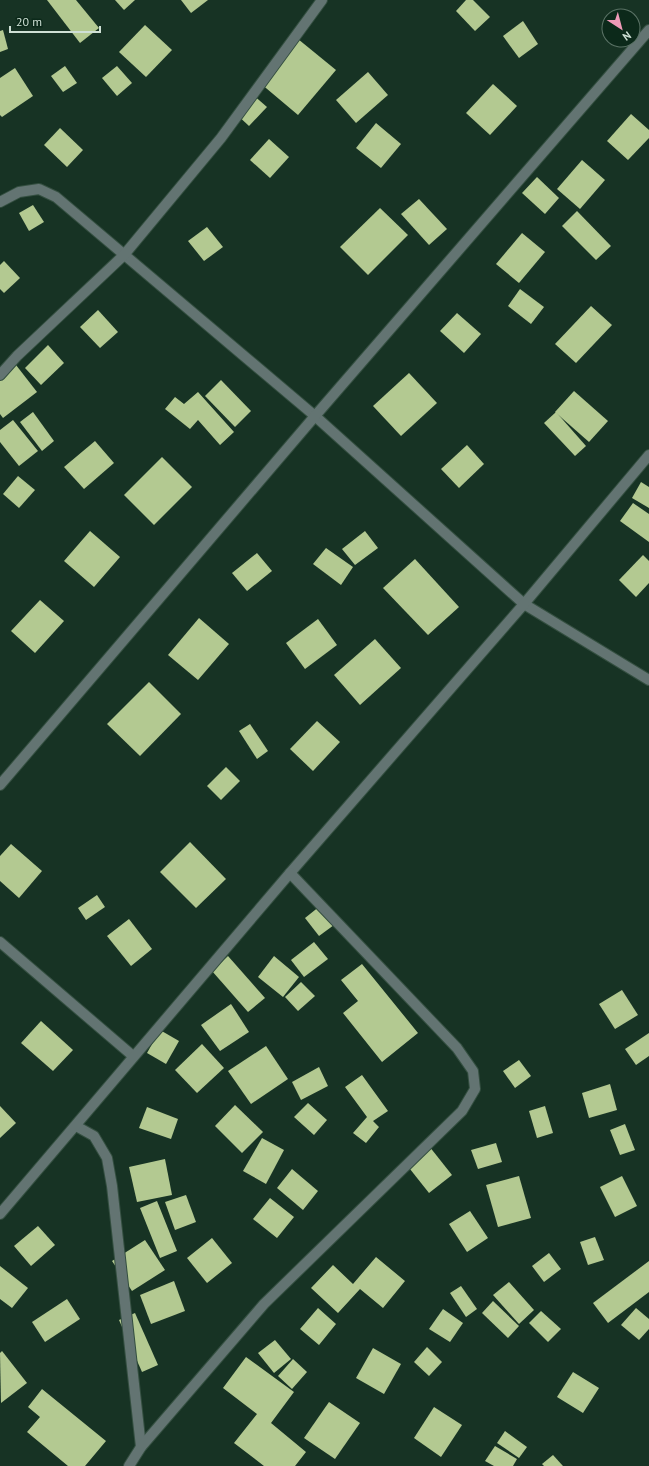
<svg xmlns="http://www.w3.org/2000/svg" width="649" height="1466" font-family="'PT Sans',sans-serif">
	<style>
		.building { fill: #b3c991 }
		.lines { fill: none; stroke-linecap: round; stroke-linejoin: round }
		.minor-casing { stroke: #344f40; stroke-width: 12 }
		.minor { stroke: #637472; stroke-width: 10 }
	</style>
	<rect width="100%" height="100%" fill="#173324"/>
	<g class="building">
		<path d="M 47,0 L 76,0 L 99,28 L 80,43 Z"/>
		<path d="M 115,0 L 135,0 L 124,10 Z"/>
		<path d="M 181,0 L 208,0 L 191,13 Z"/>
		<path d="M 466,0 L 473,0 L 490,17 L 475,31 L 456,11 Z"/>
		<path d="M 523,21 L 538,44 L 519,58 L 503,36 Z"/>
		<path d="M 145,25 L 172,50 L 146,77 L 119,52 Z"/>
		<path d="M 3,30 L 8,49 L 0,52 L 0,31 Z"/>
		<path d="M 298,39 L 336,70 L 298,115 L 260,83 Z"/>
		<path d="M 65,66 L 77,83 L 63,92 L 51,76 Z"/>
		<path d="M 117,66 L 132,83 L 117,96 L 102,78 Z"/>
		<path d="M 15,68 L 33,96 L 2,117 L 0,115 L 0,78 Z"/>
		<path d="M 368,72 L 388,95 L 356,123 L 336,100 Z"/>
		<path d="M 493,84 L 517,106 L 490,135 L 466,113 Z"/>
		<path d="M 252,94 L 267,107 L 249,126 L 234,112 Z"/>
		<path d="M 631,114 L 649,130 L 649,138 L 628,160 L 607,141 Z"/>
		<path d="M 376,123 L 401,144 L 381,168 L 356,148 Z"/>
		<path d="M 60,128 L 83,150 L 67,167 L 44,145 Z"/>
		<path d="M 269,139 L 289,157 L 270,178 L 250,160 Z"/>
		<path d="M 582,160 L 605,180 L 580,209 L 557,189 Z"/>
		<path d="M 537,177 L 559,198 L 545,214 L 522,193 Z"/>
		<path d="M 419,199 L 447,229 L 429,245 L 401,214 Z"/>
		<path d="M 33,205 L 44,222 L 29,231 L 19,213 Z"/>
		<path d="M 380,208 L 408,235 L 368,275 L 340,247 Z"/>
		<path d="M 577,211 L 611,246 L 596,260 L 562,226 Z"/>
		<path d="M 207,227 L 223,247 L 204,261 L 188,241 Z"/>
		<path d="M 522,233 L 545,252 L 519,283 L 496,264 Z"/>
		<path d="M 4,261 L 20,278 L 4,293 L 0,289 L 0,265 Z"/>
		<path d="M 520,289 L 544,307 L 531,324 L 508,306 Z"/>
		<path d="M 591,306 L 612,325 L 576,363 L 555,344 Z"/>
		<path d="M 98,310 L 118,332 L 100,348 L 80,327 Z"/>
		<path d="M 457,313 L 481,334 L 464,353 L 440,331 Z"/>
		<path d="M 48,345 L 64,363 L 41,385 L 25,368 Z"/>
		<path d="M 16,365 L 37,392 L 3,418 L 0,414 L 0,378 Z"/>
		<path d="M 409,373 L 437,403 L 401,436 L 373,406 Z"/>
		<path d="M 221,380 L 251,411 L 235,427 L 205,396 Z"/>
		<path d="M 574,391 L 608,421 L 589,442 L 555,412 Z"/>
		<path d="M 198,392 L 234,432 L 220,445 L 198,420 L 190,429 L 165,409 L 175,397 L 184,404 Z"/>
		<path d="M 33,412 L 54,441 L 42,451 L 20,422 Z"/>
		<path d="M 556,412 L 586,446 L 575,456 L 544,423 Z"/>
		<path d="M 13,420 L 38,451 L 19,466 L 0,442 L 0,430 Z"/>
		<path d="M 95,441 L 114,463 L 84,489 L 64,467 Z"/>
		<path d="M 467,445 L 484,464 L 459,488 L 441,469 Z"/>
		<path d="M 162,457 L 192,487 L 154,525 L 124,495 Z"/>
		<path d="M 18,476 L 35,490 L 19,508 L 3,494 Z"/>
		<path d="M 641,482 L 649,487 L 649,508 L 632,498 Z"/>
		<path d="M 633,503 L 649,514 L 649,542 L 620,521 Z"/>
		<path d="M 90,531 L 120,557 L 94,587 L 64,561 Z"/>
		<path d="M 365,531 L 378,548 L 355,565 L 342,549 Z"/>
		<path d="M 326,548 L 353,567 L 341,585 L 313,564 Z"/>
		<path d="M 257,553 L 272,571 L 247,591 L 232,573 Z"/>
		<path d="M 643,555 L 649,561 L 649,583 L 636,597 L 619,580 Z"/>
		<path d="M 415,559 L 459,607 L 428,635 L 383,588 Z"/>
		<path d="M 40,600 L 64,621 L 35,653 L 11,631 Z"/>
		<path d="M 199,618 L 229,644 L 198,680 L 168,655 Z"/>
		<path d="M 318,619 L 337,645 L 305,669 L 286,643 Z"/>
		<path d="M 375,639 L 401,668 L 360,705 L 334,675 Z"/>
		<path d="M 149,682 L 181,714 L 140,756 L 107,724 Z"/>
		<path d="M 317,721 L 340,742 L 313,771 L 290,749 Z"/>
		<path d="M 250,724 L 268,751 L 257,759 L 239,731 Z"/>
		<path d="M 226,767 L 240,781 L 221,800 L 207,786 Z"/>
		<path d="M 190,842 L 226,879 L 196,908 L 160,872 Z"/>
		<path d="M 11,844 L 42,871 L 19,898 L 0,881 L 0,856 Z"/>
		<path d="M 97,895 L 105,907 L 86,920 L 78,908 Z"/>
		<path d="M 320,906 L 334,925 L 319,936 L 305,918 Z"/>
		<path d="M 129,919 L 152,949 L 131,966 L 107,936 Z"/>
		<path d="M 314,942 L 328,959 L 304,977 L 291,960 Z"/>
		<path d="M 228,956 L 265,998 L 248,1012 L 212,971 Z"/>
		<path d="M 274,956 L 299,977 L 283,997 L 258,977 Z"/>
		<path d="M 362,964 L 418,1033 L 382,1062 L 343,1013 L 358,1001 L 341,980 Z"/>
		<path d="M 301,982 L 315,996 L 298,1011 L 285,997 Z"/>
		<path d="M 622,990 L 638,1015 L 615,1029 L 599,1004 Z"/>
		<path d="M 231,1004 L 249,1032 L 220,1051 L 201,1025 Z"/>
		<path d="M 41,1021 L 73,1050 L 53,1071 L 21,1043 Z"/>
		<path d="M 160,1030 L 179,1041 L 166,1064 L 147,1053 Z"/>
		<path d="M 649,1033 L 649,1056 L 636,1065 L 625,1049 Z"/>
		<path d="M 202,1044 L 224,1068 L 197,1093 L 175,1070 Z"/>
		<path d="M 266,1046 L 288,1079 L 251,1104 L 228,1071 Z"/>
		<path d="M 519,1060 L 531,1076 L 515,1088 L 503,1071 Z"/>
		<path d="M 319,1067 L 328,1086 L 301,1100 L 292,1082 Z"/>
		<path d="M 362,1075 L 388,1111 L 373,1121 L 379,1127 L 366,1143 L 353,1133 L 367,1117 L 345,1087 Z"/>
		<path d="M 610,1084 L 617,1110 L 589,1118 L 582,1093 Z"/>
		<path d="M 308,1103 L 327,1120 L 314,1135 L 294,1117 Z"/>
		<path d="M 235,1105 L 263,1132 L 242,1153 L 215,1126 Z"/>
		<path d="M 0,1106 L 16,1123 L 0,1138 Z"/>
		<path d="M 545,1106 L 553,1133 L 537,1138 L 529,1111 Z"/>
		<path d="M 147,1107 L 178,1119 L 171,1139 L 139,1128 Z"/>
		<path d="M 625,1124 L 635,1150 L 620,1155 L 610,1130 Z"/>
		<path d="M 262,1138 L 284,1150 L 266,1184 L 243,1171 Z"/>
		<path d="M 496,1143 L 502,1162 L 478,1169 L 471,1150 Z"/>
		<path d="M 429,1146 L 452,1175 L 429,1193 L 406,1164 Z"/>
		<path d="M 165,1159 L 172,1195 L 137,1202 L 129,1167 Z"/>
		<path d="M 292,1169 L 318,1191 L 303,1210 L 277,1188 Z"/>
		<path d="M 519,1176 L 531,1218 L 498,1227 L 486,1185 Z"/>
		<path d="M 622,1176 L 637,1206 L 615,1217 L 600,1187 Z"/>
		<path d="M 186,1195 L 196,1222 L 175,1230 L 165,1202 Z"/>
		<path d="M 270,1198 L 294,1217 L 277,1238 L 253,1219 Z"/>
		<path d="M 157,1201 L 177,1251 L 160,1258 L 140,1208 Z"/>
		<path d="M 470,1211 L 488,1238 L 467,1252 L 449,1224 Z"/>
		<path d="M 38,1226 L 55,1245 L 31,1266 L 14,1246 Z"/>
		<path d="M 595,1237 L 604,1260 L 588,1265 L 580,1242 Z"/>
		<path d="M 212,1238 L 232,1263 L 207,1283 L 187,1258 Z"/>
		<path d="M 145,1240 L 165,1270 L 132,1291 L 112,1261 Z"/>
		<path d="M 549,1253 L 561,1269 L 544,1282 L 532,1266 Z"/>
		<path d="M 376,1257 L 405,1281 L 383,1308 L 360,1289 L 338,1313 L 311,1288 L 333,1265 L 353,1284 Z"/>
		<path d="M 649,1261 L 649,1292 L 608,1323 L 593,1303 Z"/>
		<path d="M 0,1266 L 28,1288 L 12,1308 L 0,1299 Z"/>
		<path d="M 174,1281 L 185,1311 L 151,1324 L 140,1295 Z"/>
		<path d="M 509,1282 L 534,1310 L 519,1324 L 493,1295 Z"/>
		<path d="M 461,1286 L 477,1309 L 466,1317 L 450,1293 Z"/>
		<path d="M 67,1299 L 80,1319 L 45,1342 L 32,1322 Z"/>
		<path d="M 493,1301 L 519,1326 L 508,1338 L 482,1313 Z"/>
		<path d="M 318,1308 L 336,1324 L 319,1345 L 300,1329 Z"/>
		<path d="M 636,1308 L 649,1319 L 649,1329 L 639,1340 L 621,1325 Z"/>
		<path d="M 443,1309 L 463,1323 L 450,1342 L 429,1329 Z"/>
		<path d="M 541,1311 L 561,1329 L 548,1342 L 529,1323 Z"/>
		<path d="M 135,1313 L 158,1365 L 142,1372 L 119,1320 Z"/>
		<path d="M 275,1340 L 291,1359 L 274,1373 L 258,1353 Z"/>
		<path d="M 427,1347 L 442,1362 L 429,1376 L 414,1362 Z"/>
		<path d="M 373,1348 L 401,1364 L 384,1394 L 356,1378 Z"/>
		<path d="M 2,1351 L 27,1383 L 1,1403 L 0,1353 Z"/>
		<path d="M 246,1357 L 294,1392 L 271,1423 L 306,1452 L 295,1466 L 264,1466 L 234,1443 L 257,1414 L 223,1388 Z"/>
		<path d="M 293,1359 L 307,1372 L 292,1389 L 278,1376 Z"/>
		<path d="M 573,1372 L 599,1388 L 583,1413 L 557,1397 Z"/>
		<path d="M 42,1389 L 106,1441 L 85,1466 L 68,1466 L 27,1432 L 40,1417 L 28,1407 Z"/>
		<path d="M 329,1402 L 360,1423 L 335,1459 L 304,1438 Z"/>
		<path d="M 434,1407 L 462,1425 L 441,1457 L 414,1438 Z"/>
		<path d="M 505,1431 L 527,1447 L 519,1458 L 497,1443 Z"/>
		<path d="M 495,1446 L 517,1459 L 513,1466 L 494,1466 L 485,1461 Z"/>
		<path d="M 553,1455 L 563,1466 L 544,1466 L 542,1464 Z"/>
	</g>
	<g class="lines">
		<defs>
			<g id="minor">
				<path d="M 0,202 L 19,192 L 39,189 L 56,197 L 315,416 L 524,604 L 649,680"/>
				<path d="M 0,375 L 17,356 L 124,255 L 221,138 L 322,0"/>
				<path d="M 0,785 L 315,416 L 649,30"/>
				<path d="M 0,942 L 133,1056"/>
				<path d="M 76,1126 L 94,1136 L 107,1158 L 112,1186 L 141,1447"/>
				<path d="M 0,1214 L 290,873 L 524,604 L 649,455"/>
				<path d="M 129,1466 L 141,1447 L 264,1304 L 462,1111 L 475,1089 L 473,1071 L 457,1048 L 290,873"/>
			</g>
		</defs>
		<use href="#minor" class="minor-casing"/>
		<use href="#minor" class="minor"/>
	</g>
	<g transform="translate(621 28) rotate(144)"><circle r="19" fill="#0c291a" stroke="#5a7265"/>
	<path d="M0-3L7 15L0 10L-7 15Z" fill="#ef9ab8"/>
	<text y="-6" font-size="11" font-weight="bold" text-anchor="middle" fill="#cfe0d5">N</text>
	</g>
	<path d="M10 26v6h90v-6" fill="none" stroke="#cfe0d5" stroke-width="2"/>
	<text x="16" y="26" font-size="12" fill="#cfe0d5" stroke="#0c291a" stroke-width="3" paint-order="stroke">20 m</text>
</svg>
